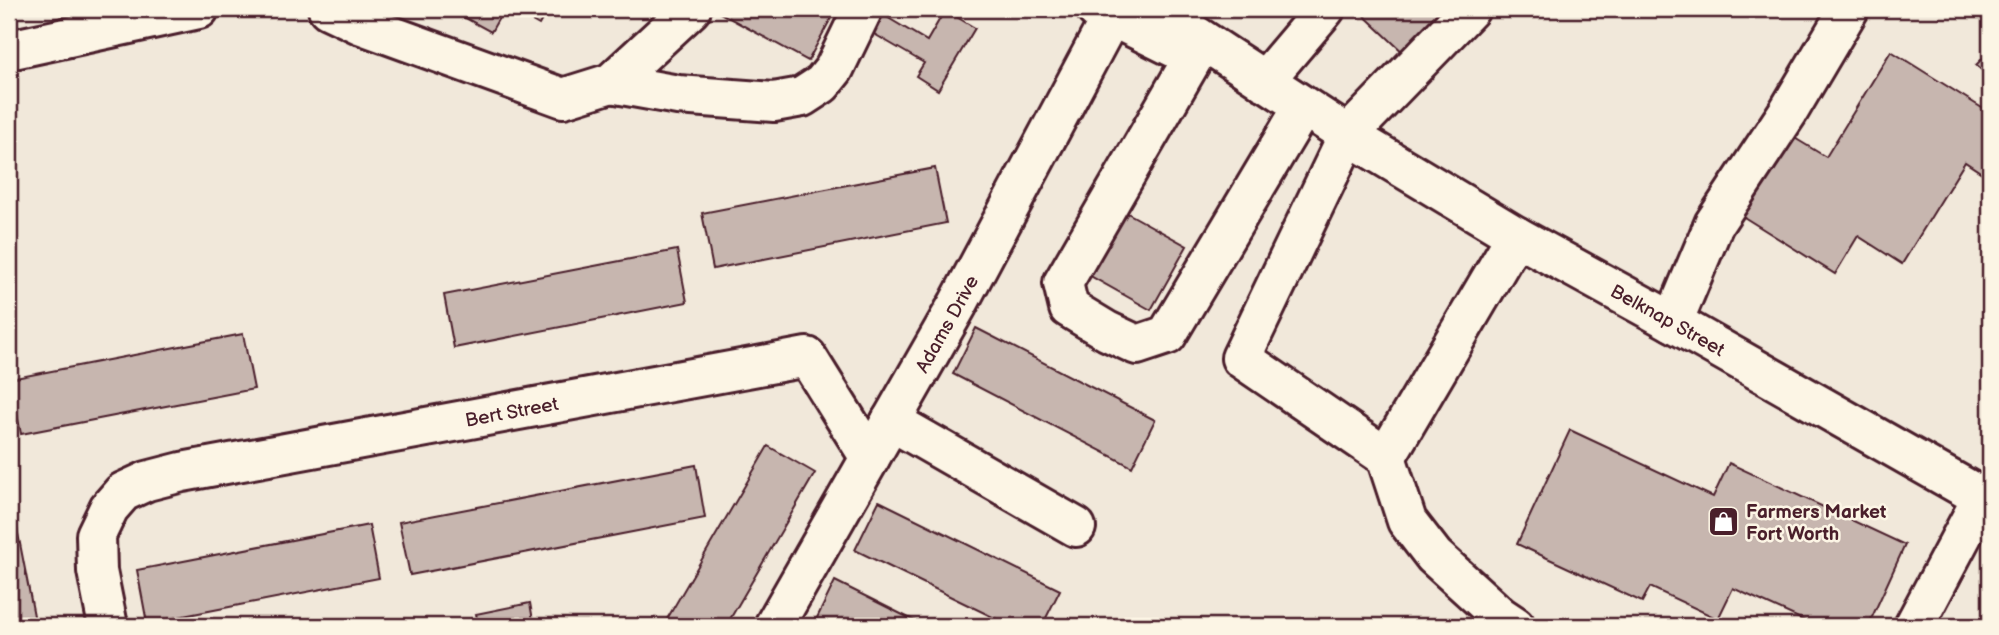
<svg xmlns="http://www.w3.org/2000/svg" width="1999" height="635" font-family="'Balsamiq Sans',sans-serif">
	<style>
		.building { fill: #c7b6af; stroke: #4a1f2b; stroke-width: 2 }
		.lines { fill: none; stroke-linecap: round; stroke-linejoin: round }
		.minor-casing { stroke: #4a1f2b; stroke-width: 44 }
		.major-casing { stroke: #4a1f2b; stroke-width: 44 }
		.minor { stroke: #fcf5e5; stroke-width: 38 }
		.major { stroke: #fcf5e5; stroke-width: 38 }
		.labels { text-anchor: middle; stroke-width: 5; stroke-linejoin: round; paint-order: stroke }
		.street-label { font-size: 19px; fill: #4a1f2b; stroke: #fcf5e5 }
		.poi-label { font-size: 19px; font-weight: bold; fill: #4a1f2b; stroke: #fcf5e5; text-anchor: start }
	</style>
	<rect width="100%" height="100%" fill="#f1e8da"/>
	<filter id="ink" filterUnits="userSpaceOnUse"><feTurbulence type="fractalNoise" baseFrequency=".0143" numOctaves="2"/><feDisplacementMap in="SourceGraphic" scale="14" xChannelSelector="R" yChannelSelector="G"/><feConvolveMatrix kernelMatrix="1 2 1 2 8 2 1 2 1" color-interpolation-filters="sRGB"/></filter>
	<g filter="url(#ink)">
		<g class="building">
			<path d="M 449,9 L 504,9 L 491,32 Z"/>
			<path d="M 511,9 L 548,9 L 539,25 Z"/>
			<path d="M 713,9 L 836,9 L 808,61 Z"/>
			<path d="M 1357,9 L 1451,9 L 1407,56 Z"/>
			<path d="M 945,10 L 975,28 L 938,90 L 916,76 L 924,63 L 869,31 L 880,13 L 927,41 Z"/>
			<path d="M 1891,51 L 1990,113 L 1990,161 L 1982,173 L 1965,162 L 1902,264 L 1858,236 L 1835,274 L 1739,214 L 1788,134 L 1826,157 Z"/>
			<path d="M 1990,51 L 1990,78 L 1976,65 Z"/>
			<path d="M 935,168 L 946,223 L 713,269 L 702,213 Z"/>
			<path d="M 1122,210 L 1187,246 L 1151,310 L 1087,274 Z"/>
			<path d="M 677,250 L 687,302 L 454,348 L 444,295 Z"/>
			<path d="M 976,328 L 1155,420 L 1132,467 L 953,374 Z"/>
			<path d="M 243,334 L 254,389 L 21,434 L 10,379 Z"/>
			<path d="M 1570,430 L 1713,497 L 1729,463 L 1905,545 L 1868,626 L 1816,626 L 1733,588 L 1718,619 L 1650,587 L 1642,602 L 1517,544 Z"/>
			<path d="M 768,446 L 815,473 L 726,626 L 680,626 L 667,619 Z"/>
			<path d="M 696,465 L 705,518 L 410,575 L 399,522 Z"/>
			<path d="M 9,487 L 36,626 L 9,626 Z"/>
			<path d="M 879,501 L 1060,590 L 1042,626 L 1011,626 L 855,550 Z"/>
			<path d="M 369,525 L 379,578 L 147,623 L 137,570 Z"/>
			<path d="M 835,581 L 925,626 L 813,626 Z"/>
			<path d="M 530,603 L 534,626 L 479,626 L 476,614 Z"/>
		</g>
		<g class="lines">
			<defs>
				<g id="minor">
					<path d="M 328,9 L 362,25 L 563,98 L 611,83 L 691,9"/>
					<path d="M 1470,9 L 1348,135 L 1241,358 L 1386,457 L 1516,236"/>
					<path d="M 9,50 L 199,9"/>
					<path d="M 1193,58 L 1063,283 L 1069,308 L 1107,331 L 1137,345 L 1167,335 L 1300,112"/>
					<path d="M 1264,81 L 1325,9"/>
					<path d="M 611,83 L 678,95 L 774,102 L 802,97 L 822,84 L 834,69 L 863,9"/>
					<path d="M 1673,322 L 1714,224 L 1788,112 L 1849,9"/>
					<path d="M 891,421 L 1076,527"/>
					<path d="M 1386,457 L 1407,521 L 1434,556 L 1500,616 L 1515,626"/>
					<path id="s1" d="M 108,626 L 97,571 L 96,535 L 109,508 L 123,492 L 147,481 L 182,472 L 807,357 L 870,458"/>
					<path id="s2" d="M 774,626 L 958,304 L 1111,17"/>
					<path d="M 1914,626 L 1982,498"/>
				</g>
				<g id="major">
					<path d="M 1096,9 L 1187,54"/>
					<path id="s3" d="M 1155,9 L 1348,135 L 1516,236 L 1673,322 L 1990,502"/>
				</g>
			</defs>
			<use href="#minor" class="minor-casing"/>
			<use href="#major" class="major-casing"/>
			<use href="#minor" class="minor"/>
			<use href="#major" class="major"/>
		</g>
	</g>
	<defs>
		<symbol id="shop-square" viewBox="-11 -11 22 22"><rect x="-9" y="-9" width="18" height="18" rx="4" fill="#4a1f2b" stroke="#fcf5e5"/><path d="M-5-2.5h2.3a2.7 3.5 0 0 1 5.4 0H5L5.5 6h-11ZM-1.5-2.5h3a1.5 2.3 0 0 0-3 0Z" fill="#fff"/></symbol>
	</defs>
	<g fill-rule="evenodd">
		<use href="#shop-square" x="1706" y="504" width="35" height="35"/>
	</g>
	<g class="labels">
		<g class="street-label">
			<text dy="7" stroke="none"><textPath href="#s3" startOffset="600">Belknap Street</textPath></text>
			<text dy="7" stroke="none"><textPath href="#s2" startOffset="348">Adams Drive</textPath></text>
			<text dy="7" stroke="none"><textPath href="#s1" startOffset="541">Bert Street</textPath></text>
		</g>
		<g class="poi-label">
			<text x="1746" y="518">Farmers Market<tspan x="1746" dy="22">Fort Worth</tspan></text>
		</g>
	</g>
	<rect width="1999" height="635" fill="none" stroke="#fcf5e5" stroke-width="35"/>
	<rect x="18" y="18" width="1964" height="600" fill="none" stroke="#4a1f2b" stroke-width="2.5" filter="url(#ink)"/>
</svg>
